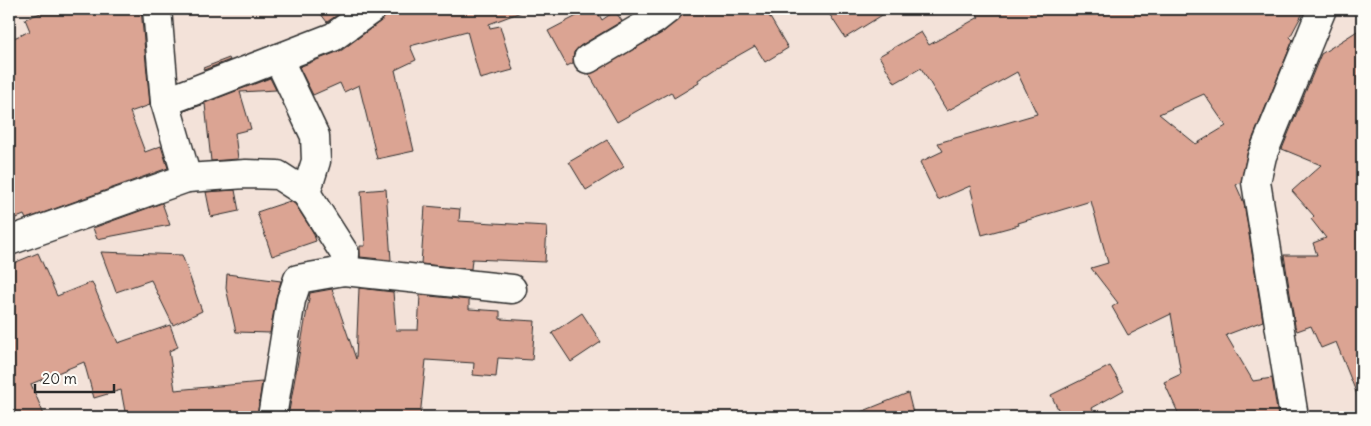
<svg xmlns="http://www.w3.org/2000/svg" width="1371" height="426" font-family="Delius,sans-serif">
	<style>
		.building { fill: #dba493; stroke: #2b2b2b; fill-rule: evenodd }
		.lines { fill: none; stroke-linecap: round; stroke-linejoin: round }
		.minor-casing { stroke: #2b2b2b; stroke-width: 31 }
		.minor { stroke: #fdfcf7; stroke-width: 28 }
	</style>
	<rect width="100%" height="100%" fill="#f3e2d9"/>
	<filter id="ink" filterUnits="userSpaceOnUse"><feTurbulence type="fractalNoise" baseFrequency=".02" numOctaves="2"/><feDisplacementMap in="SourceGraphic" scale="10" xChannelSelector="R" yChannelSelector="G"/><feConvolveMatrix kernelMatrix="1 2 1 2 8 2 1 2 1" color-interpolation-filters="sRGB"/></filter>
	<g filter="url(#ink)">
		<g class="building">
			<path d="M 51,9 L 141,9 L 150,105 L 130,112 L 145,152 L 161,146 L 168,168 L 26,219 L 24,215 L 9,221 L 9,40 L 30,31 L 25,19 Z"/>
			<path d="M 317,9 L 346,9 L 327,22 Z"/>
			<path d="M 387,9 L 521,9 L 521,12 L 489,24 L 490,28 L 500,26 L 513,70 L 480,79 L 467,31 L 410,46 L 416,60 L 395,70 L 414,151 L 377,159 L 359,85 L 344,92 L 340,83 L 313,95 L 299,67 L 342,50 L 381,21 Z"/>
			<path d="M 590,9 L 596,9 L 602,20 L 615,11 L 622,21 L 580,46 L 574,52 L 573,63 L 567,66 L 548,31 Z"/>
			<path d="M 689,9 L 765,9 L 788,48 L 765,62 L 755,46 L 716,68 L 698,80 L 699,83 L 674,98 L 671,92 L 617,122 L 589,74 L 662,33 Z"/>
			<path d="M 826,9 L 892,9 L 845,38 Z"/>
			<path d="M 974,9 L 1305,9 L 1290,37 L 1293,40 L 1248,150 L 1241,182 L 1236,185 L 1244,203 L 1263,321 L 1226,335 L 1253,381 L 1272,378 L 1278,417 L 1180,417 L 1164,382 L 1181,374 L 1171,314 L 1128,335 L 1112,307 L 1118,303 L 1091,268 L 1108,263 L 1091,201 L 1018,223 L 1019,225 L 982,235 L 970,186 L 938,200 L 920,162 L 943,151 L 938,143 L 1037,114 L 1017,72 L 947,111 L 921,68 L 895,83 L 879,56 L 921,32 L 929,45 L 979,17 ZM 1204,94 L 1226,126 L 1196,144 L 1159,114 Z"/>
			<path d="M 1362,28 L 1362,336 L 1357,337 L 1362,367 L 1362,396 L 1358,397 L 1336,342 L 1321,348 L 1311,326 L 1297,331 L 1295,326 L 1284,255 L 1317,255 L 1313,243 L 1326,238 L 1311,219 L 1314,216 L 1292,191 L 1321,165 L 1282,149 L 1321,54 Z"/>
			<path d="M 229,58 L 230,60 L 204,70 L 203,68 Z"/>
			<path d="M 270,78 L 276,90 L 240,92 L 251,129 L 235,133 L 238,159 L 211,161 L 205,104 L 184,111 Z"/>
			<path d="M 607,140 L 624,167 L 586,190 L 569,162 Z"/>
			<path d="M 386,189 L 391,260 L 360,257 L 360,246 L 365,246 L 361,191 Z"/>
			<path d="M 235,190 L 239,211 L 211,217 L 206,192 Z"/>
			<path d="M 290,201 L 295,204 L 313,232 L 316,241 L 272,256 L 257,212 Z"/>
			<path d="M 162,203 L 170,225 L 97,239 L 93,228 Z"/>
			<path d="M 425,206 L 460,209 L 459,221 L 547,226 L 545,262 L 472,259 L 471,269 L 421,264 Z"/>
			<path d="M 101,252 L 182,255 L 202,311 L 173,325 L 151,280 L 116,292 Z"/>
			<path d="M 38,253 L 57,296 L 92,282 L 118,343 L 170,325 L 178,347 L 169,351 L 175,390 L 262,382 L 257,417 L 221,417 L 221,412 L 179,417 L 126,417 L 121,390 L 94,398 L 84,362 L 31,384 L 45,417 L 9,417 L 9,265 Z"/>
			<path d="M 227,274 L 281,281 L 276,298 L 270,333 L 236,332 L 226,288 Z"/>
			<path d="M 359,288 L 393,292 L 396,330 L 418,330 L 420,295 L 469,300 L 469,309 L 500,311 L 500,319 L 535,321 L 532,360 L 498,358 L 496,377 L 473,375 L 474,363 L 426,360 L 420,417 L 288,417 L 310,293 L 332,289 L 356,359 Z"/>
			<path d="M 582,313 L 601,342 L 571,362 L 552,333 Z"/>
			<path d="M 1110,366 L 1124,390 L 1092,408 L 1097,417 L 1062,417 L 1051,395 Z"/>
			<path d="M 908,393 L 914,417 L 851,417 L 851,416 Z"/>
		</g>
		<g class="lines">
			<defs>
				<g id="minor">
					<path d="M 157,9 L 165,102 L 187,178"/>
					<path d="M 278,58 L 315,136 L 316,161 L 306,193"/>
					<path d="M 588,59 L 654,20 L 668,9"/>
					<path d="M 165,102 L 333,37 L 372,9"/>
					<path d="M 9,241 L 187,178 L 246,174 L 278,175 L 306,193 L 345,254 L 344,271 L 298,279 L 291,300 L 272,417"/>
					<path d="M 344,271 L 512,289"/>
					<path d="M 1294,417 L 1256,182 L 1262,156 L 1322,9"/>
				</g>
			</defs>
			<use href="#minor" class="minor-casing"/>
			<use href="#minor" class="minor"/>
		</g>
	</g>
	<rect width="1371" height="426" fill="none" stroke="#fdfcf7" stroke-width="30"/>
	<rect x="15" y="15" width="1341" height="396" fill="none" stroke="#2b2b2b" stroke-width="2" filter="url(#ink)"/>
	<path d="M35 384v8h79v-8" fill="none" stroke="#2b2b2b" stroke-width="2.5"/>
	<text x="42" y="384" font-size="15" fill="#2b2b2b" stroke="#fdfcf7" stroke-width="4" paint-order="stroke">20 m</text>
</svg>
